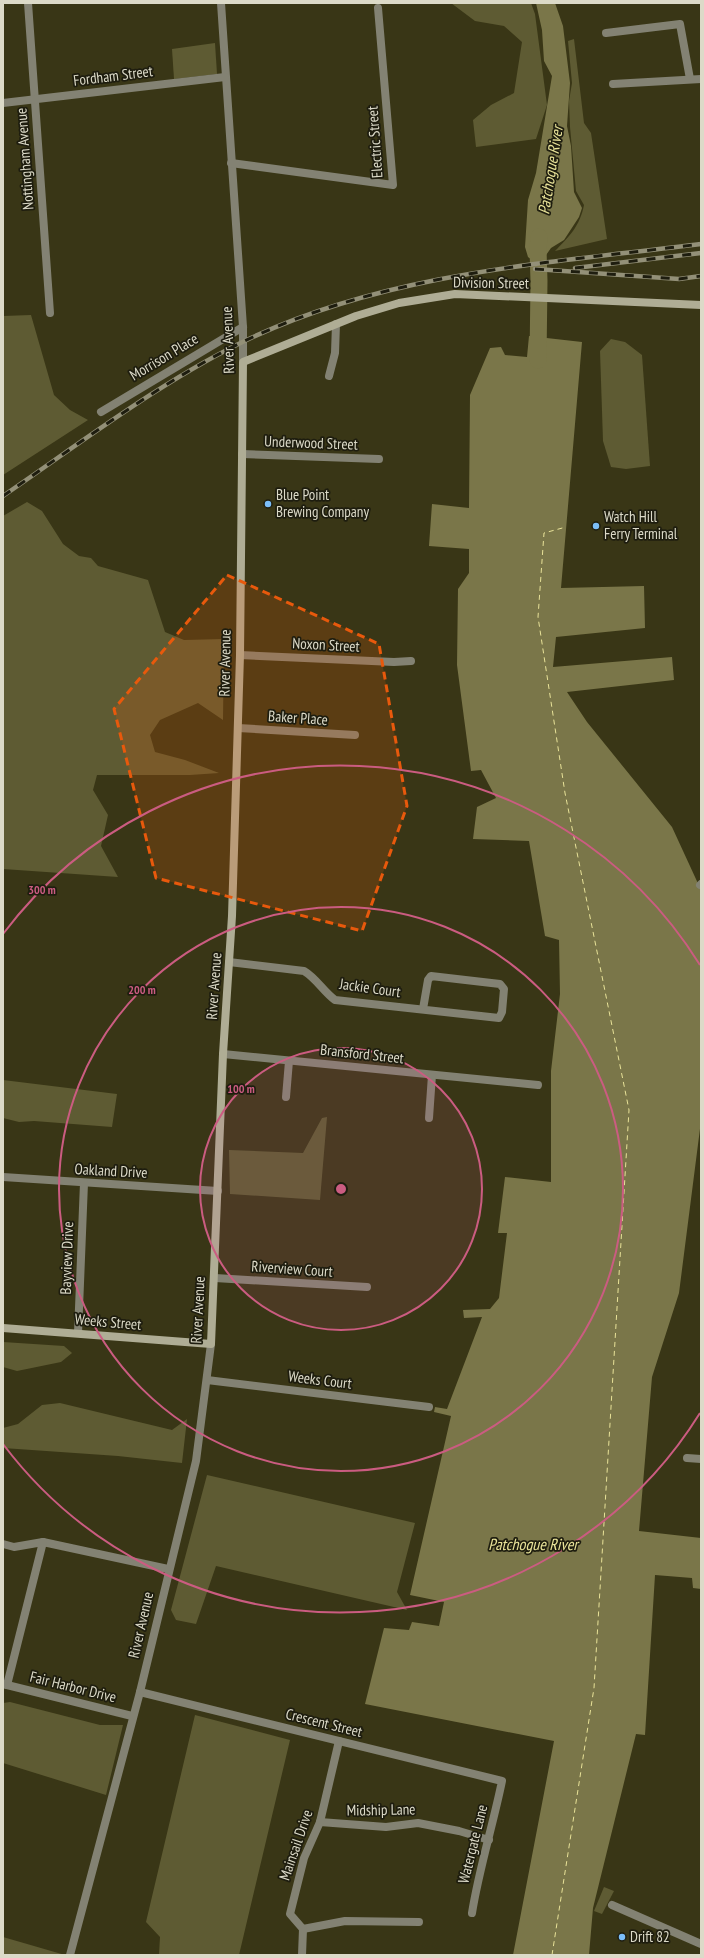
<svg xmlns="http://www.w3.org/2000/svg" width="704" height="1958" font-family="'PT Sans Narrow',sans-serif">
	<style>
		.green { fill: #5e5b33 }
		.water { fill: #7a7649 }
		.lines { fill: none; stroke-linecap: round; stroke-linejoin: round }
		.river { stroke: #7a7649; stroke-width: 17 }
		.ferry { stroke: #e9e399; stroke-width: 1; stroke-dasharray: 5 4; stroke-linecap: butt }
		.minor { stroke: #838273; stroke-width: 8 }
		.secondary { stroke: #afad95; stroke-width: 8 }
		.rail-casing { stroke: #939078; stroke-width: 4.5 }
		.rail { stroke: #1e1d0f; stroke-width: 3; stroke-dasharray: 9; stroke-linecap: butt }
		.marked { fill: #e8590c; fill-opacity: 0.2; stroke: #e8590c; stroke-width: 3; stroke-dasharray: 8 5; stroke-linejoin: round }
		.ring { fill: none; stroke: #cb5c81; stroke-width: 2 }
		.poi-dot { fill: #7bbef8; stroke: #1e1d0f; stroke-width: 1.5 }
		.labels { text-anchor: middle; stroke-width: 3.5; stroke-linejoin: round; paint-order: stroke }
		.street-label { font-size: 15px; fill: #dcdac8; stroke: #1e1d0f }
		.poi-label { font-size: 15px; fill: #dcdac8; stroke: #1e1d0f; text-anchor: start }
		.water-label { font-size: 16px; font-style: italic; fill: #e9e399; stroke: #1e1d0f }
		.centre { fill: #cb5c81; stroke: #1e1d0f; stroke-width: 2 }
		.ring-label { font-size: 12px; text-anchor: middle; font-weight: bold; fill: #cb5c81; stroke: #1e1d0f; stroke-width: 3.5; stroke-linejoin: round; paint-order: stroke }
	</style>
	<rect width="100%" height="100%" fill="#393616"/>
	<g class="green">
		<path d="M 451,3 L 531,3 L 535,14 L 547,105 L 536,139 L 476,147 L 473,120 L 491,105 L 514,93 L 522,42 L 504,26 L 475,21 Z"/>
		<path d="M 574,39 L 584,123 L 591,133 L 607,239 L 555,251 C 569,237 580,226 584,205 L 576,191 L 570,127 L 569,101 L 572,83 L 568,41 Z"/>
		<path d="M 215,43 L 217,74 L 174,79 L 172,49 Z"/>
		<path d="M 31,315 L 54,395 L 70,410 L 88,420 L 3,475 L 3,316 Z"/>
		<path d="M 611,339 L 625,342 L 642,355 L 650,466 L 626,469 L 611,467 L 603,441 L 600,351 Z"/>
		<path d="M 27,502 L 42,511 L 63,544 L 79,556 L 91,558 L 98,566 L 148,580 L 165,632 L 184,640 L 224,639 L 223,720 L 198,703 L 160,720 L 150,735 L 155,752 L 185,760 L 219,773 L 190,775 L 97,775 L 93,790 L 108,815 L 101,846 L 118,877 L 3,869 L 3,516 Z"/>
		<path d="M 3,1080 L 117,1094 L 112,1127 L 34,1121 L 19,1122 L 3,1118 Z"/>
		<path d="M 327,1117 L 320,1200 L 230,1194 L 229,1150 L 303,1153 L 322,1118 Z"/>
		<path d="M 3,1342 L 64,1346 L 72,1353 L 61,1362 L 17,1371 L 3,1367 Z"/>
		<path d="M 60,1403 L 172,1430 L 187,1419 L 182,1463 L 118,1456 L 3,1448 L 3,1428 L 18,1424 L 42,1405 Z"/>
		<path d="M 207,1475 L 415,1523 L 397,1592 L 407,1610 L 216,1566 L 196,1624 L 176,1620 L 171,1610 Z"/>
		<path d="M 10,1702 L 100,1725 L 123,1725 L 106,1795 L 3,1763 L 3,1703 Z"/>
		<path d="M 195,1715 L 290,1740 L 239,1955 L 159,1955 L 160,1937 L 146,1922 Z"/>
		<path d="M 604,1887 L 614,1891 L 602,1914 L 594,1911 Z"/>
		<path d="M 3,1937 L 65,1955 L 3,1955 Z"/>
	</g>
	<g class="water">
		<path d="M 536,3 L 555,3 L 563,26 L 570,83 L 567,126 L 571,146 L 574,192 L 582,208 L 579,217 L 564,240 L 551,248 L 544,258 L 532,260 L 528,257 L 525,247 L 528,200 L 536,173 L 552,76 L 544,61 L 542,30 Z"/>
		<path d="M 529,336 L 582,342 L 561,588 L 644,586 L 645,628 L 556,637 L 553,667 L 672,657 L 674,680 L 567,692 L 587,722 L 672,827 L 701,890 L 701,1121 L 679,1293 L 652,1377 L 639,1531 L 701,1538 L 701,1589 L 693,1588 L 692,1578 L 655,1575 L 645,1735 L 636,1734 L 593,1908 L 589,1955 L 513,1955 L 554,1741 L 365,1704 L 384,1628 L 409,1630 L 412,1622 L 439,1626 L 444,1602 L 410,1595 L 451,1416 L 434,1412 L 435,1407 L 447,1409 L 482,1317 L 464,1318 L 463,1310 L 490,1309 L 499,1298 L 507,1233 L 498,1233 L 505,1177 L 551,1182 L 551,1071 L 560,994 L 559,940 L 545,936 L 529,841 L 473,839 L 477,807 L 496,798 L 481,770 L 471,771 L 457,665 L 458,589 L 469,573 L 469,549 L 429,546 L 432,504 L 469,508 L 470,395 L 490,348 L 501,347 L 505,355 L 527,357 Z"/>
	</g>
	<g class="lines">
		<path class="river" d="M 538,360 L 539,281 L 538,249 L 539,237"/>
		<path class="ferry" d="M 552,1955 L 594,1688 L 629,1110 L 565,793 L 538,617 L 544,533 L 566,527"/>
		<g class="minor">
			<path d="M 28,3 L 50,313"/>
			<path d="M 221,3 L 243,327 L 243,362"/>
			<path d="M 606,33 L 680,24 L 690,79"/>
			<path d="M 613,84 L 701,79"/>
			<path d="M 3,103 L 225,77"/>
			<path d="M 231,163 L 393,185 L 378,8"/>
			<path d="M 329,376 L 335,353 L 336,324"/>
			<path d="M 101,412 L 243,327"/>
			<path d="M 242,454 L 379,459"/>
			<path d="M 240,655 L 394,662 L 411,661"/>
			<path d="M 238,728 L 355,735"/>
			<path d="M 700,885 L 701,884"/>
			<path d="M 229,962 L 304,971 C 316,978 323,991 335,1000 L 499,1018 L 502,1012 L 504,989 L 500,984 L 431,976 L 428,980 L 423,1009"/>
			<path d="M 223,1054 L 538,1085"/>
			<path d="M 286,1097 L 289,1061"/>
			<path d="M 429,1118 L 432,1075"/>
			<path d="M 3,1177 L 218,1191"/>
			<path d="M 215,1278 L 367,1287"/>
			<path d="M 78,1333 L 84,1183"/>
			<path d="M 207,1380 L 429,1407"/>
			<path d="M 687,1458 L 701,1459"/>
			<path d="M 3,1544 L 14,1547 L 43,1542 L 168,1569"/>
			<path d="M 3,1684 L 132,1716"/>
			<path d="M 7,1685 L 43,1542"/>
			<path d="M 140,1692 L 502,1781 C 493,1825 479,1869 472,1913"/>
			<path d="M 320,1822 L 386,1827 L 418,1823 L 459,1831 L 489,1840"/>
			<path d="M 612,1905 L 701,1944"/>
			<path d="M 303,1929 L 345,1921 L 419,1922"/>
			<path d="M 70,1955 L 140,1692 L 196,1461 L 211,1344"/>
			<path d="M 302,1955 L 303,1929 L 290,1914 L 304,1858 L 320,1822 L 339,1741"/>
		</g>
		<path class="secondary" d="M 3,1328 L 211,1344 L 223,1054 L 232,916 L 240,655 L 243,362 L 356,316 L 399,303 L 455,294 L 701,305"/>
		<defs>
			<g id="rail">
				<path d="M 575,268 L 701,253"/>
				<path d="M 535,269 L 679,279 L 701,276"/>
				<path d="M 3,496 C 82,442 167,377 253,337 C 394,272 549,263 701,244"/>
			</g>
		</defs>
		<use href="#rail" class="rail-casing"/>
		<use href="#rail" class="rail"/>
	</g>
	<path class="marked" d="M 227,575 L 379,644 L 407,806 L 362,931 L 156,878 L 114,709 Z"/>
	<circle cx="341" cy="1189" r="141" fill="#cb5c81" fill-opacity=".12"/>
	<g class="ring">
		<circle cx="341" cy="1189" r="141"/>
		<circle cx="341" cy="1189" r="282"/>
		<path d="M700 1413A423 423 0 0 1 3 1444M3 934A423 423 0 0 1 700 965"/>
	</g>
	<g class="poi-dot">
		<circle cx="268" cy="504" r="4"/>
		<circle cx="596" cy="526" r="4"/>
		<circle cx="622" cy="1937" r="4"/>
	</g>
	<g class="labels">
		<g class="street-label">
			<text transform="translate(113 76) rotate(-7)" y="5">Fordham Street</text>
			<text transform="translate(375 142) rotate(-94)" y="5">Electric Street</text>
			<text transform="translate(25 159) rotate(-94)" y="5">Nottingham Avenue</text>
			<text transform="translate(491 283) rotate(1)" y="5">Division Street</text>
			<text transform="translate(228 340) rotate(-92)" y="5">River Avenue</text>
			<text transform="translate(164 357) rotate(-31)" y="5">Morrison Place</text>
			<text transform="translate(311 443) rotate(2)" y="5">Underwood Street</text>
			<text transform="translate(326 645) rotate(3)" y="5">Noxon Street</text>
			<text transform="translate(225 663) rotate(-89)" y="5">River Avenue</text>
			<text transform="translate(298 718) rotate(4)" y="5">Baker Place</text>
			<text transform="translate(214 986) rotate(-86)" y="5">River Avenue</text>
			<text transform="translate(370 988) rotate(8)" y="5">Jackie Court</text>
			<text transform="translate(362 1054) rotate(6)" y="5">Bransford Street</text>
			<text transform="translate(111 1171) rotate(3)" y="5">Oakland Drive</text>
			<text transform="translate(67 1258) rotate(-88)" y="5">Bayview Drive</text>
			<text transform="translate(292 1269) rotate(4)" y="5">Riverview Court</text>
			<text transform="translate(198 1310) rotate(-87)" y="5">River Avenue</text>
			<text transform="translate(108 1322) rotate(5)" y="5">Weeks Street</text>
			<text transform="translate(320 1380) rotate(7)" y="5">Weeks Court</text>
			<text transform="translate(141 1625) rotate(-77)" y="5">River Avenue</text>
			<text transform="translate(73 1687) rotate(14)" y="5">Fair Harbor Drive</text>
			<text transform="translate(324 1723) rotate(14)" y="5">Crescent Street</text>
			<text transform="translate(381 1810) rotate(-1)" y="5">Midship Lane</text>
			<text transform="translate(473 1844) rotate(-76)" y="5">Watergate Lane</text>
			<text transform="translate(296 1845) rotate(-71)" y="5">Mainsail Drive</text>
		</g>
		<g class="poi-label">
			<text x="276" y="500">Blue Point<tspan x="276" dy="17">Brewing Company</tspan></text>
			<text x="604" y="522">Watch Hill<tspan x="604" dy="17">Ferry Terminal</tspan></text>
			<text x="630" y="1942">Drift 82</text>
		</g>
		<g class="water-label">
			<text transform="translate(550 170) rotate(-81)" y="6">Patchogue River</text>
			<text x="533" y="1550">Patchogue River</text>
		</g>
	</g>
	<circle cx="341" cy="1189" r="6" class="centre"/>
	<g class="ring-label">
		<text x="42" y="894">300 m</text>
		<text x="142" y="994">200 m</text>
		<text x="241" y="1093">100 m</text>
	</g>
	<rect width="704" height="1958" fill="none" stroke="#dcdac8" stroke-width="8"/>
</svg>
